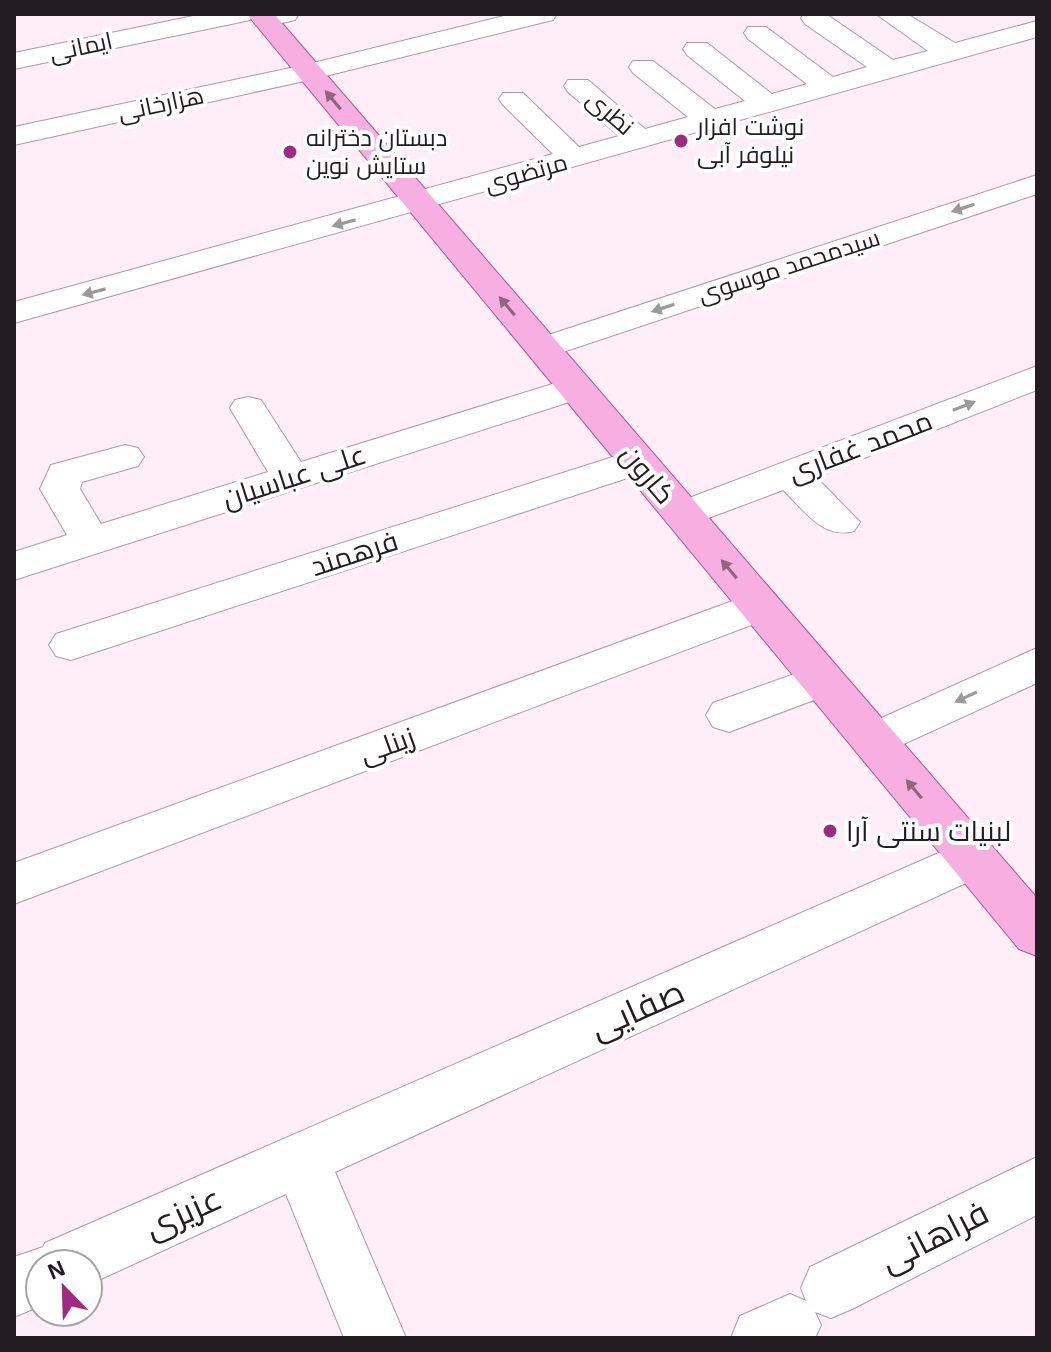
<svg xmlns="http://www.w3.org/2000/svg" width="1051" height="1352" font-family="Arial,Cairo,sans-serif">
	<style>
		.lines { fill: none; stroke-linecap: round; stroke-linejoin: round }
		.minor-casing { stroke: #ae9aa7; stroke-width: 2 }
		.major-casing { stroke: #a95891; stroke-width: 2 }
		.minor { fill: #fff; fill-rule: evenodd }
		.major { fill: #f7afe1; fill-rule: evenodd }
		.oneway { fill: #8d6681 }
		.oneway2 { fill: #9c999b }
		.poi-dot { fill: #a02982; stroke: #fff; stroke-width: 3 }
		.labels { text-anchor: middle; stroke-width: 8; stroke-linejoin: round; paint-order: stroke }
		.far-street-label { font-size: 24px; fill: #231c21; stroke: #fff }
		.far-poi-label { font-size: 24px; fill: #231c21; stroke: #fff; text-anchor: start }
		.street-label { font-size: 28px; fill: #231c21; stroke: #fff }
		.poi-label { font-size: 28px; fill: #231c21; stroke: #fff; text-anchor: start }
		.near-street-label { font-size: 34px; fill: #231c21; stroke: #fff }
	</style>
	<rect width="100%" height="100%" fill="#ffedf8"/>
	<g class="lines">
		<defs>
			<g id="minor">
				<path d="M 203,14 L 254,14 L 250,20 L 241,22 L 14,69 L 14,53 Z"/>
				<path d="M 255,14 L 299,14 L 295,20 L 265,27 L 256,25 L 252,19 Z"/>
				<path d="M 512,14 L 557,14 L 553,20 L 309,80 L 14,145 L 14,127 L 309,64 Z"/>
				<path d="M 804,14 L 826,14 L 893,60 L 928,51 L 876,14 L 907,14 L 955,43 L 1037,21 L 1037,37 L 14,323 L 14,302 L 553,154 L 503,105 L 499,99 L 503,93 L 523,93 L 579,147 L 619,136 L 568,92 L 564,86 L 568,80 L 588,80 L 645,129 L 688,117 L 633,73 L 629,67 L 633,61 L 653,61 L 715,109 L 745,101 L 687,55 L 683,49 L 687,43 L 707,43 L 772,94 L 807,84 L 748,39 L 744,33 L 748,27 L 766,27 L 833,77 L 867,67 L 805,24 L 801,18 Z"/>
				<path d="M 1037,175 L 1037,194 L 542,359 L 530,355 L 524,348 L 530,341 Z"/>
				<path d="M 1037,366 L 1037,390 L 816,477 L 860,522 L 854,531 C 823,540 804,510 783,490 L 682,528 L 668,524 L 662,515 L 668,506 Z"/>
				<path d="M 575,377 L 588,380 L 593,388 L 588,396 L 14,580 L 14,552 L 67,535 L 40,489 L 51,465 L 125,445 L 138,448 L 144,457 L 138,466 L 82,482 L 80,489 L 101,524 L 268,472 L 230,408 L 235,400 L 248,397 L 261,400 L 301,462 Z"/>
				<path d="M 638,449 L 652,452 L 657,461 L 652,470 L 71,660 L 56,656 L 49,645 L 56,634 Z"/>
				<path d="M 760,591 L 775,596 L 781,606 L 775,616 L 14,904 L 14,863 Z"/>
				<path d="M 1037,648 L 1037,683 L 873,758 L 857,753 L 850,741 L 857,729 Z"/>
				<path d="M 822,664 L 838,669 L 844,680 L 838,691 L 729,732 L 713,727 L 706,715 L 713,703 Z"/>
				<path d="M 973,838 L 990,844 L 997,858 L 990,872 L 335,1172 L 406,1338 L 344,1338 L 286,1194 L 88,1285 L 88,1264 L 40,1264 L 40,1306 L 14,1317 L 14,1257 L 43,1247 L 45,1243 Z"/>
				<path d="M 1037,1157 L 1037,1215 L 852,1309 L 831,1318 L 815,1312 L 821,1325 L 815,1338 L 731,1338 L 740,1316 L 790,1294 L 806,1301 L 801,1288 L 810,1267 Z"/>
			</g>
			<path id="major" d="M 247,14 L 274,14 L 1037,898 L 1037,956 L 1019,949 Z"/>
		</defs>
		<use href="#minor" class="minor-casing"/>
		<use href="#major" class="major-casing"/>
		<use href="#minor" class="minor"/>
		<use href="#major" class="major"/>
	</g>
	<defs><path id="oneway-solid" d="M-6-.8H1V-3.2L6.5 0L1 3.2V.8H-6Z" transform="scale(2)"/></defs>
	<g class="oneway">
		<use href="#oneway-solid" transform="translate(333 100) rotate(-130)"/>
		<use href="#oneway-solid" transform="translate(507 306) rotate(-130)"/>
		<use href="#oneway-solid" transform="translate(729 569) rotate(-130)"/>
		<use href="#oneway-solid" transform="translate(914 789) rotate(-130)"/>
	</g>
	<g class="oneway2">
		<use href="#oneway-solid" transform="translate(963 208) rotate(162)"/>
		<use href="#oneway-solid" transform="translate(344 223) rotate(165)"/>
		<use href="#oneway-solid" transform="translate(94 292) rotate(165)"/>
		<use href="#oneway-solid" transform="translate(663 308) rotate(162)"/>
		<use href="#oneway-solid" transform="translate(964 406) rotate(-21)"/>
		<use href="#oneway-solid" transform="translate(966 697) rotate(155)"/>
	</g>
	<g class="poi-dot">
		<circle cx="681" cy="141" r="8"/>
		<circle cx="290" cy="152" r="8"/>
		<circle cx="830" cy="831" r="8"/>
	</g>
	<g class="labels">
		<g class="far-street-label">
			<text transform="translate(81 47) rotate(-12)" y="8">ایمانی</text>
			<text transform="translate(161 104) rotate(-12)" y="8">هزارخانی</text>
			<text transform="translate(610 113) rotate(41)" y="8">نظری</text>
			<text transform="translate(526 173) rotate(-16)" y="8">مرتضوی</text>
			<text transform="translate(789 266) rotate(-18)" y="8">سیدمحمد موسوی</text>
		</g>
		<g class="far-poi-label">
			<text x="697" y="135">نوشت افزار<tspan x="697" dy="28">نیلوفر آبی</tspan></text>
			<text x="306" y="146">دبستان دخترانه<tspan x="306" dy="28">ستایش نوین</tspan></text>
		</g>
		<g class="street-label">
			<text transform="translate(860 446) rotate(-21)" y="10">محمد غفاری</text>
			<text transform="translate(648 474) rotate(50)" y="10">کارون</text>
			<text transform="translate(294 476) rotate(-18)" y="10">علی عباسیان</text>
			<text transform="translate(354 553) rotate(-18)" y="10">فرهمند</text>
			<text transform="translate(387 745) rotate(-20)" y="10">زینلی</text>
		</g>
		<g class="poi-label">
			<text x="846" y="841">لبنیات سنتی آرا</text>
		</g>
		<g class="near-street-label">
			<text transform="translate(637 1009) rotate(-24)" y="12">صفایی</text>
			<text transform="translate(183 1212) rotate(-24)" y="12">عزیزی</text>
			<text transform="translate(934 1236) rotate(-27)" y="12">فراهانی</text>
		</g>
	</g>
	<rect width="1051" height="1352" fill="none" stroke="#231c21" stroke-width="32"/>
	<g transform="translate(64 1288) rotate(337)"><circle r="38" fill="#ffffff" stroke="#a7a4a6" stroke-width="2"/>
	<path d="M0-6L14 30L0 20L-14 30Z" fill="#a02982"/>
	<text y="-12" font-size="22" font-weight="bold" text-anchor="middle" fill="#231c21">N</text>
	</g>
</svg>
